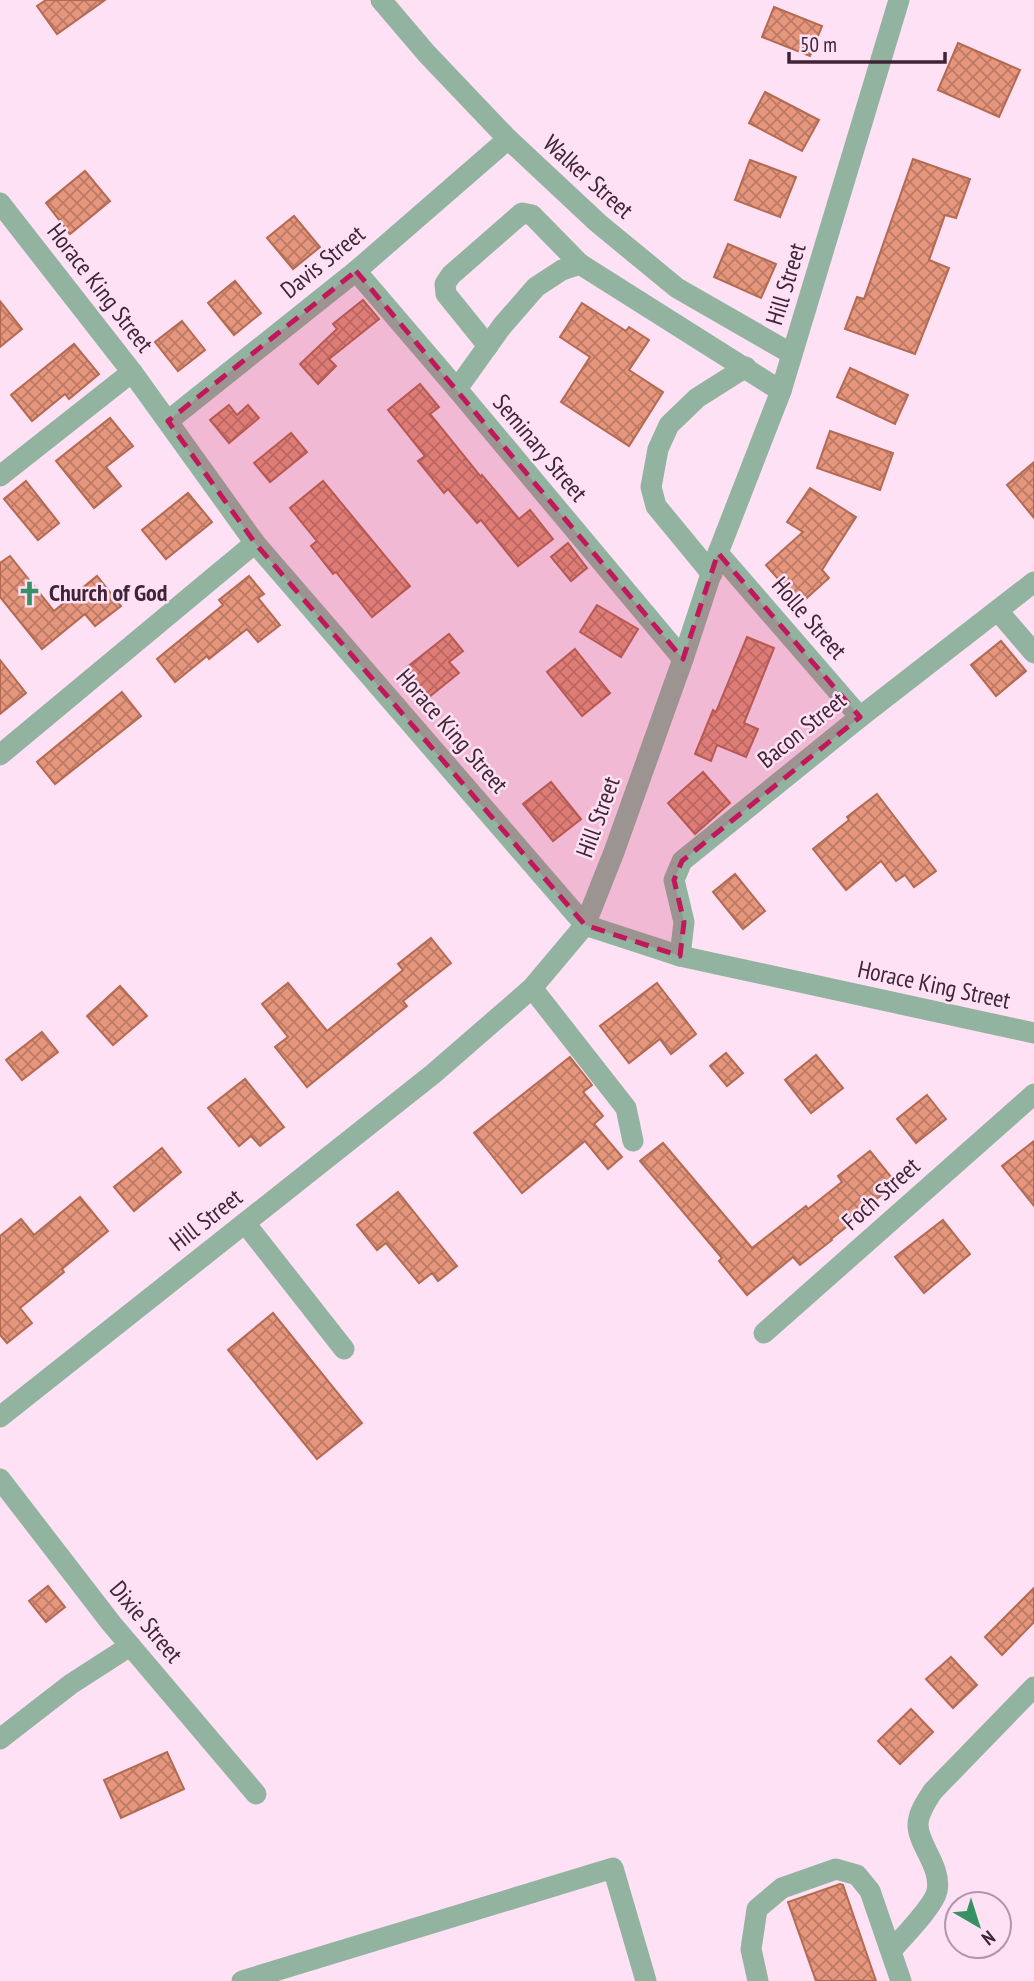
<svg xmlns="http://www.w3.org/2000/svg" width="1034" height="1981" font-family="'PT Sans Narrow',sans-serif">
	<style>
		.building { fill: url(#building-cross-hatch); stroke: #b46951; stroke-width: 2 }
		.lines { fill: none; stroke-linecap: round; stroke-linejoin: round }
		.minor { stroke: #91b39f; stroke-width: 21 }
		.marked { fill: #c2185b; fill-opacity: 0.2; stroke: #c2185b; stroke-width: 5; stroke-dasharray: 14 9; stroke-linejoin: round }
		.labels { text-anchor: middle; stroke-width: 5; stroke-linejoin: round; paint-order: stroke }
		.street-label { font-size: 24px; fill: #3f2437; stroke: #fee1f4 }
		.poi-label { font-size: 24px; font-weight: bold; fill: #3f2437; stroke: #fee1f4; text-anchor: start }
	</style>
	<defs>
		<pattern id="building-cross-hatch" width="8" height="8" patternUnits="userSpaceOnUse" patternTransform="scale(1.75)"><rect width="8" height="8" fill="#e5967c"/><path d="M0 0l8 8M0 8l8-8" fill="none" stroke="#bb7a66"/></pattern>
	</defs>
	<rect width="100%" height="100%" fill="#fee1f4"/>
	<g class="building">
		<path d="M 46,0 L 105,0 L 57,34 L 37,6 Z"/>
		<path d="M 774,7 L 822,26 L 810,56 L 762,37 Z"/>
		<path d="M 958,43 L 1020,70 L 999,117 L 938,90 Z"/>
		<path d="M 765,92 L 819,120 L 802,151 L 749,123 Z"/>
		<path d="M 913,159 L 970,179 L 956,218 L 945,215 L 929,260 L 949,268 L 915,354 L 845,329 L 857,297 L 864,299 Z"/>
		<path d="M 750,160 L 796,177 L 780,217 L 735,200 Z"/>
		<path d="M 85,171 L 110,201 L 70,234 L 46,203 Z"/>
		<path d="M 294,216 L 320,247 L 293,269 L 267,238 Z"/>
		<path d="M 728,244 L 776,264 L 761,298 L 714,277 Z"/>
		<path d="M 235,281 L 261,313 L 234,335 L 208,303 Z"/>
		<path d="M 363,300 L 379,319 L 329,359 L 336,366 L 318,384 L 300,364 L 337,329 L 333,324 Z"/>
		<path d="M 0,301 L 22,329 L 0,347 Z"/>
		<path d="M 582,303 L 626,331 L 629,327 L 649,340 L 629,370 L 663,392 L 629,446 L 561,402 L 590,357 L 560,337 Z"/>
		<path d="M 182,321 L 205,350 L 178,371 L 155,342 Z"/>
		<path d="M 74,344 L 99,374 L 69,399 L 65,394 L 32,421 L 11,395 Z"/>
		<path d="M 850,368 L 908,395 L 895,424 L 837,397 Z"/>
		<path d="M 420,384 L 439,407 L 430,414 L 481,477 L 482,475 L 519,519 L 530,510 L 553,539 L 518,566 L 481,520 L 477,523 L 448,489 L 444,493 L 418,461 L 425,456 L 388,410 Z"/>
		<path d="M 229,405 L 237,415 L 248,405 L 259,418 L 229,443 L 210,420 Z"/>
		<path d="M 110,418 L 133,446 L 106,467 L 121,486 L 94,508 L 56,461 Z"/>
		<path d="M 830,431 L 893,453 L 880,490 L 817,468 Z"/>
		<path d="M 291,433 L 307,452 L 270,482 L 254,463 Z"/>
		<path d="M 1034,462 L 1034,518 L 1007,485 Z"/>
		<path d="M 26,481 L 59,523 L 38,540 L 4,499 Z"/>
		<path d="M 323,481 L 410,586 L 372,617 L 336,572 L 333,574 L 311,546 L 317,541 L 290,508 Z"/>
		<path d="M 810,488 L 856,517 L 822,570 L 829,578 L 800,604 L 766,565 L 803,532 L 787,522 Z"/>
		<path d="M 188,493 L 212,522 L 166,559 L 142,530 Z"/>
		<path d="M 568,543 L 587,568 L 571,581 L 551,557 Z"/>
		<path d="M 10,556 L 54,611 L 97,576 L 121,606 L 95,626 L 85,614 L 42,649 L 0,597 L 0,563 Z"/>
		<path d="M 249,576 L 264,594 L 258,598 L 280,625 L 258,642 L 247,629 L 209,659 L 207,656 L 175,682 L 157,659 L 223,605 L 219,600 Z"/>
		<path d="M 597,605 L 638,629 L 621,657 L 580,632 Z"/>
		<path d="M 449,634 L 463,651 L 449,662 L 459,673 L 429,697 L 406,668 Z"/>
		<path d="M 747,637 L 774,648 L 744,723 L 758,729 L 746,757 L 717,745 L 711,761 L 695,754 L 713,710 L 716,712 Z"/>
		<path d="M 1001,641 L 1026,671 L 996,696 L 971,665 Z"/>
		<path d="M 575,649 L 610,693 L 582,716 L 547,672 Z"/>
		<path d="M 0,660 L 26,693 L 0,714 Z"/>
		<path d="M 122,692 L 141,716 L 55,784 L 37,762 Z"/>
		<path d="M 703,772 L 730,803 L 695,834 L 668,803 Z"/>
		<path d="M 551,782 L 581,819 L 553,841 L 523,804 Z"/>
		<path d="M 877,794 L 936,871 L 914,887 L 905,875 L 896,881 L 881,861 L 846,890 L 813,849 L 849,820 L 847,817 Z"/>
		<path d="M 735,874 L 765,911 L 743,929 L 713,892 Z"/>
		<path d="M 431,938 L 451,963 L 403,1001 L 407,1006 L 307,1087 L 275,1047 L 288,1037 L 262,1004 L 288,983 L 327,1031 L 403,970 L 398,964 Z"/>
		<path d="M 657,983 L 696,1034 L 671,1054 L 660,1039 L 629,1063 L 600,1026 Z"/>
		<path d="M 120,986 L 147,1016 L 113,1045 L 87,1016 Z"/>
		<path d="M 42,1032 L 58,1052 L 22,1080 L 6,1060 Z"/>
		<path d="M 726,1053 L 743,1073 L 727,1086 L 710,1066 Z"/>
		<path d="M 816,1055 L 843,1088 L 811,1113 L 785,1080 Z"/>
		<path d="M 570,1057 L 592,1085 L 583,1092 L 603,1116 L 594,1124 L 622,1157 L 608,1169 L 585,1141 L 522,1193 L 474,1133 Z"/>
		<path d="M 245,1079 L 284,1127 L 260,1146 L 251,1136 L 239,1146 L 208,1108 Z"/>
		<path d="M 927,1095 L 946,1119 L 916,1143 L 897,1119 Z"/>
		<path d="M 1034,1141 L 1034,1206 L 1002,1166 Z"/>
		<path d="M 663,1143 L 752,1248 L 806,1206 L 808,1209 L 842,1182 L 838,1176 L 870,1151 L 896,1183 L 852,1219 L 854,1221 L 831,1239 L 832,1240 L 800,1265 L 793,1257 L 747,1295 L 719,1261 L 722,1258 L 640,1161 Z"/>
		<path d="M 162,1148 L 181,1172 L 134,1211 L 114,1187 Z"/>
		<path d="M 398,1192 L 457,1266 L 438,1281 L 432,1273 L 419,1283 L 386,1243 L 377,1250 L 357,1225 Z"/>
		<path d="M 80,1197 L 108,1231 L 62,1269 L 64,1272 L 20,1308 L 32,1323 L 7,1343 L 0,1335 L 0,1236 L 21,1219 L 34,1235 Z"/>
		<path d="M 943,1220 L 970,1254 L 924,1293 L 895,1257 Z"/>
		<path d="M 273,1313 L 362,1423 L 317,1459 L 228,1350 Z"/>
		<path d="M 48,1586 L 65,1607 L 46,1622 L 29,1601 Z"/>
		<path d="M 1034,1588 L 1034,1622 L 1002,1655 L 985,1637 Z"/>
		<path d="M 951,1657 L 977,1685 L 953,1708 L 926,1679 Z"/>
		<path d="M 911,1709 L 933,1732 L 900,1764 L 878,1741 Z"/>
		<path d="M 167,1752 L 184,1789 L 121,1818 L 104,1780 Z"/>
		<path d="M 840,1884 L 843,1885 L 876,1981 L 816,1981 L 788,1902 Z"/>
	</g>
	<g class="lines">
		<g class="minor">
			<path d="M 381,0 L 427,54 L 508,139 L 598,223 L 677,288 L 792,354"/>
			<path d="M 0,203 L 132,372 L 255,543 L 585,925 L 680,956 L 1034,1033"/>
			<path d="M 356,271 L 457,389 L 683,659"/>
			<path d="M 488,346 L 446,294 L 445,284 L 451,275 L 522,213 L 532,215 L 580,264"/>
			<path d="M 457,389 L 502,326 L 536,287 L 562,270 L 580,264 L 781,391"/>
			<path d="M 168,421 L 356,271 L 508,139"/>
			<path d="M 0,476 L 132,372"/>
			<path d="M 718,553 L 860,717"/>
			<path d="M 712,574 L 656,506 L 651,487 L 658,449 L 669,425 L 697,398 L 746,367"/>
			<path d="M 998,611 L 1034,653"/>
			<path d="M 0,755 L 255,543"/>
			<path d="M 680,956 L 684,922 L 674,880 L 682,861 L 860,717 L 1034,582"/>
			<path d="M 532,988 L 626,1108 L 633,1141"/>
			<path d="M 245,1223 L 344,1349"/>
			<path d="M 764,1333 L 1034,1094"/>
			<path d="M 0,1417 L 433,1074 L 532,988 L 585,925 L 614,852 L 683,659 L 718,553 L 781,391 L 899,0"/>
			<path d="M 0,1479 L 111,1623 L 256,1794"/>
			<path d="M 0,1739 L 71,1684 L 130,1646"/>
			<path d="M 891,1951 C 902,1938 934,1906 937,1891 C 942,1867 918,1845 918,1825 C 918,1813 927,1800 933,1791 L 1034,1687"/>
			<path d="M 242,1981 L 613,1868 L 646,1981"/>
			<path d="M 758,1981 L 751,1949 L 757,1909 L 782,1888 L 836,1869 L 857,1875 L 870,1891 L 901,1981"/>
		</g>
	</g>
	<path class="marked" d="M 356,271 L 683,659 L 718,553 L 860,717 L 682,861 L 674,880 L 684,922 L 680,956 L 585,925 L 255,543 L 168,421 Z"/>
	<defs>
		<symbol id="church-bare" viewBox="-9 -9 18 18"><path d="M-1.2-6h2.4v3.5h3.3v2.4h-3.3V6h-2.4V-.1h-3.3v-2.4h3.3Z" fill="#389065" stroke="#fee1f4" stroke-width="2.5" paint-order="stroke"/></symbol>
	</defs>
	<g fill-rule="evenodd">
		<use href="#church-bare" x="12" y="576" width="35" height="35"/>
	</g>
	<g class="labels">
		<g class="street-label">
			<text transform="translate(588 177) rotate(42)" y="8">Walker Street</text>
			<text transform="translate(323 262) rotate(-39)" y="8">Davis Street</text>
			<text transform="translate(786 284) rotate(-73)" y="8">Hill Street</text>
			<text transform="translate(100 288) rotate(52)" y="8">Horace King Street</text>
			<text transform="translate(540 448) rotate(50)" y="8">Seminary Street</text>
			<text transform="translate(809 618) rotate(49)" y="8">Holle Street</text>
			<text transform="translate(802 730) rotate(-39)" y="8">Bacon Street</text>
			<text transform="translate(452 731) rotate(49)" y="8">Horace King Street</text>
			<text transform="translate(598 817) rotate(-70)" y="8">Hill Street</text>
			<text transform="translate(934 985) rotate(12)" y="8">Horace King Street</text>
			<text transform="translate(881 1194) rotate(-42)" y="8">Foch Street</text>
			<text transform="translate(206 1220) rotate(-38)" y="8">Hill Street</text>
			<text transform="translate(146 1622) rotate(50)" y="8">Dixie Street</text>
		</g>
		<g class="poi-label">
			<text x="49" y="601">Church of God</text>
		</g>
	</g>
	<g transform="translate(978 1925) rotate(141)"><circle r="33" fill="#fee1f4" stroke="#b295a8" stroke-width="2"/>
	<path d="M0-5L12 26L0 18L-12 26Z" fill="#389065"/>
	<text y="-10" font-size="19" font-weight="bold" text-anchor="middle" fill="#3f2437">N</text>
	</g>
	<path d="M789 52v10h156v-10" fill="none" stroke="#3f2437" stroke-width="3.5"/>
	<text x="800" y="52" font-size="21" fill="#3f2437" stroke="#fee1f4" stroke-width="5" paint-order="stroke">50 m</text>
</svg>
